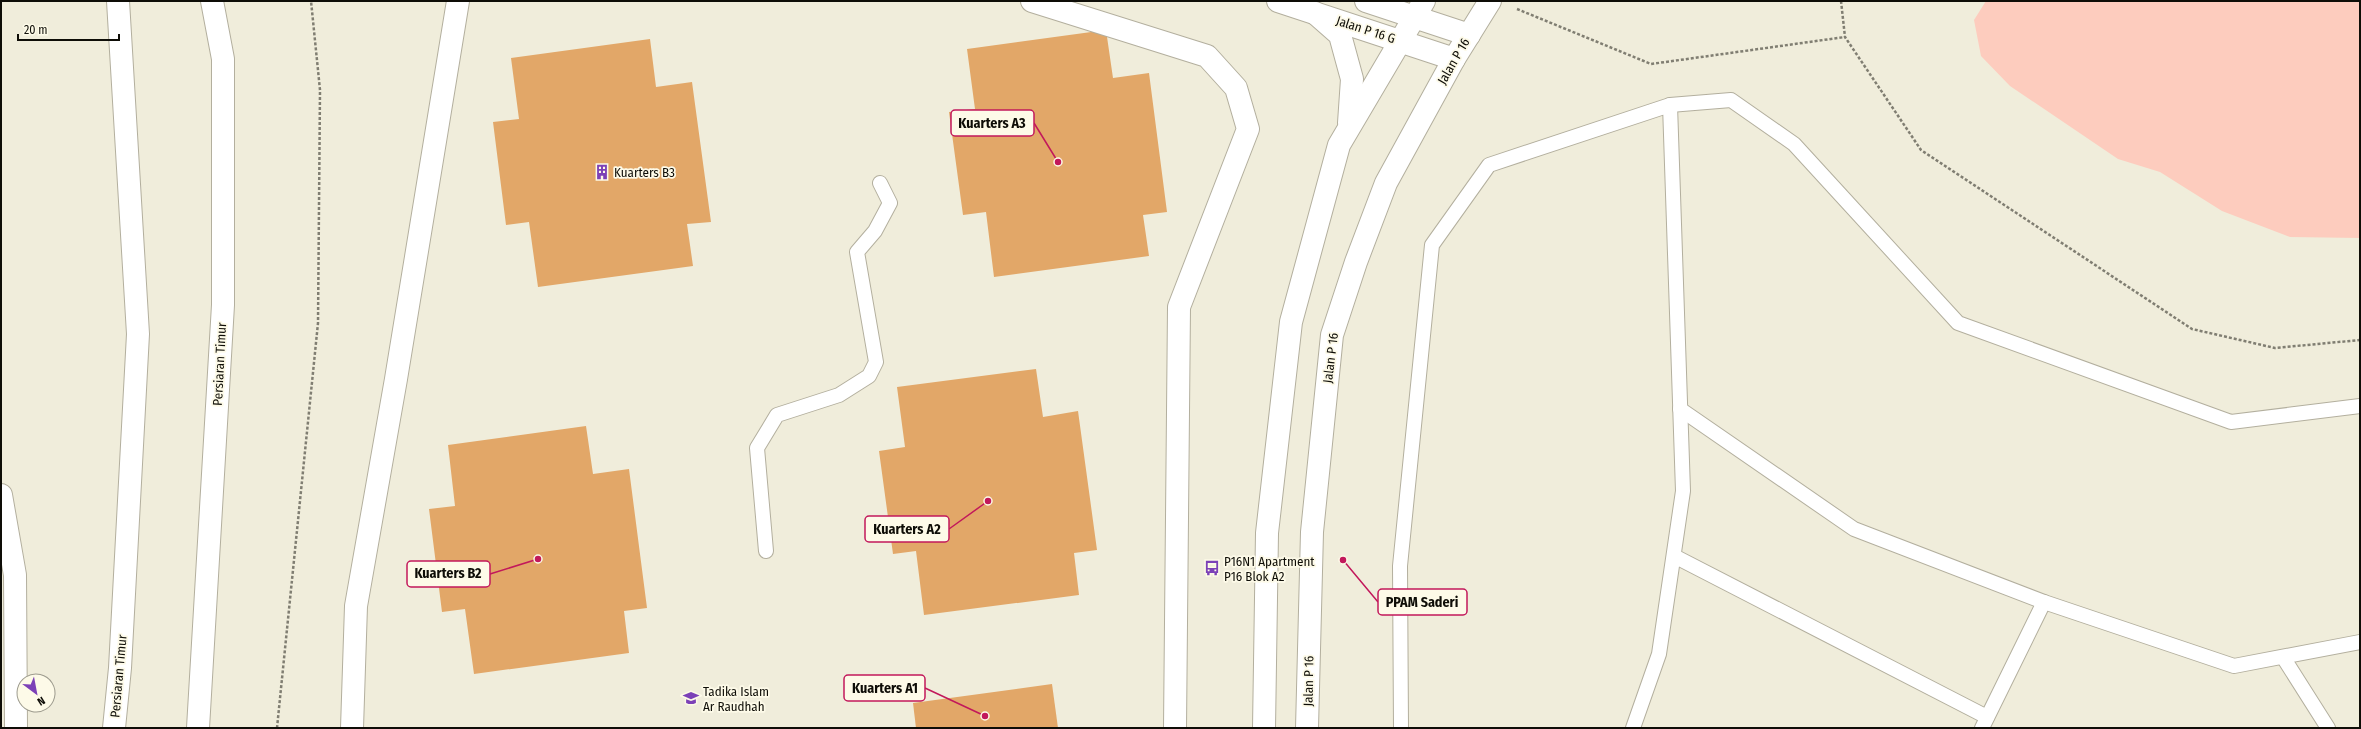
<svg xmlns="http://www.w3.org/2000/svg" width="2361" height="729" font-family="'Fira Sans Condensed',sans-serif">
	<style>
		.green { fill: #fdccbe }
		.building { fill: #e2a768 }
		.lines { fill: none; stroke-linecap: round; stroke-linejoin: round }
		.service-casing { stroke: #b3af9e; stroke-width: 16 }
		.minor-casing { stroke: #b3af9e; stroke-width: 24 }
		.tertiary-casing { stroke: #b3af9e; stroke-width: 24 }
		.primary-casing { stroke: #b3af9e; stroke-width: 24 }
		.path { stroke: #807e72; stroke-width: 2.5; stroke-dasharray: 3 2; stroke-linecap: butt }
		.service { stroke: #fff; stroke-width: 14 }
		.minor { stroke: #fff; stroke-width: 22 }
		.tertiary { stroke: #fff; stroke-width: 22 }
		.primary { stroke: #fff; stroke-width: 22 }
		.labels { text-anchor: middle; stroke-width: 3.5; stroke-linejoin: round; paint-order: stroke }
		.street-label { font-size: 13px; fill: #0e0d07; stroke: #fdfae8 }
		.poi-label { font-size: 13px; fill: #0e0d07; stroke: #fdfae8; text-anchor: start }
		.leader { fill: none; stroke: #c2185b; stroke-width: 1.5 }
		.callout-dot { fill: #c2185b; stroke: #fdfae8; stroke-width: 1.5 }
		.callout { fill: #fdfae8; stroke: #c2185b; stroke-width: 1.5 }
		.callout-label { font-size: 14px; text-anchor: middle; font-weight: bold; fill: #0e0d07 }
	</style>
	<rect width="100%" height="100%" fill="#f0eddb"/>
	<path class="green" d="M 1986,1 L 2360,1 L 2360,238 L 2290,237 L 2222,211 L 2160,172 L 2118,159 L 2010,86 L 1981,56 L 1974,20 Z"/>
	<g class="building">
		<path d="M 1106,30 L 1113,78 L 1149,73 L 1167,212 L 1143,215 L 1149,256 L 994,277 L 986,212 L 963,215 L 949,112 L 975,109 L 967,49 Z"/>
		<path d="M 650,39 L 656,87 L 692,82 L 711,222 L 687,224 L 693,266 L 538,287 L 529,222 L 506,225 L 493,122 L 519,119 L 511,58 Z"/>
		<path d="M 1036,369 L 1043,417 L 1078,411 L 1097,550 L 1074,553 L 1079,595 L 924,615 L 916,551 L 893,554 L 879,451 L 905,447 L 897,387 Z"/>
		<path d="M 586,426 L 593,474 L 629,469 L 647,608 L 624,611 L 629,653 L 474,674 L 465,609 L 442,612 L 429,509 L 455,506 L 448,445 Z"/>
		<path d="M 1052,684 L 1058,728 L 916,728 L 913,703 Z"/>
	</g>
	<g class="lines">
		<defs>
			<g id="service">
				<path d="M 1670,105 L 1731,100 L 1794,144 L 1958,323 L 2231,422 L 2360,406"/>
				<path d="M 1680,409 L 1854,529 L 2044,602 L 2234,666 L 2360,642"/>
				<path d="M 766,551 L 757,448 L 777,415 L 839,395 L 869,376 L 876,362 L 857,252 L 875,231 L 890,203 L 880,183"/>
				<path d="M 1674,556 L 1987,717"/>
				<path d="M 2283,657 L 2328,728"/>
				<path d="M 1401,728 L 1400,566 L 1432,245 L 1489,165 L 1670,105 L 1683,491 L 1659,654 L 1633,728"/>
				<path d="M 1982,728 L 2044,602"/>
			</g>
			<g id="minor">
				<path d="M 1032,1 L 1207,56 L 1236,88 L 1248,129 L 1179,307 L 1175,728"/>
				<path d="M 1278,1 L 1454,59"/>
				<path d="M 1366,1 L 1469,35"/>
				<path d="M 352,728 L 356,606 L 396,379 L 458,1"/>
			</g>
			<g id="tertiary">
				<path d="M 1315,13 L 1340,35 L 1352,79 L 1349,123"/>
				<path d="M 1264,728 L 1267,533 L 1291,322 L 1339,145 L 1424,1"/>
				<path d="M 1307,728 L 1312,532 L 1332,335 L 1356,262 L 1386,183 L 1454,59 L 1490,1"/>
			</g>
			<g id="primary">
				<path d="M 1,495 L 15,575 L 16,728"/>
				<path d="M 114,728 L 120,668 L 138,334 L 118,1"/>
				<path d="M 198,728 L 223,305 L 223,59 L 212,1"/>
			</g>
		</defs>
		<use href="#service" class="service-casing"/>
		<use href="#minor" class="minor-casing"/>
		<use href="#tertiary" class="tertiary-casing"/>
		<use href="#primary" class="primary-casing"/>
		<g class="path">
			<path d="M 1841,1 L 1845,37 L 1921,150 L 2192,329 L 2275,348 L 2360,340"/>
			<path d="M 1517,9 L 1651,64 L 1845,37"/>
			<path d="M 277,728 L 318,323 L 320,90 L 311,1"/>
		</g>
		<use href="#service" class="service"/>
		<use href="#minor" class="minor"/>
		<use href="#tertiary" class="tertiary"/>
		<use href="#primary" class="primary"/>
	</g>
	<defs>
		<symbol id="building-bare" viewBox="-9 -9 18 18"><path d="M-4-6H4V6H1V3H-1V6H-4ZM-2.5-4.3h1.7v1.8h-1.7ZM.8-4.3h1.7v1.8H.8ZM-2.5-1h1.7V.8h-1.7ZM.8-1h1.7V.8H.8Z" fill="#7c41b7" stroke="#fdfae8" stroke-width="2.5" paint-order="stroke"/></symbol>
		<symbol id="bus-bare" viewBox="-9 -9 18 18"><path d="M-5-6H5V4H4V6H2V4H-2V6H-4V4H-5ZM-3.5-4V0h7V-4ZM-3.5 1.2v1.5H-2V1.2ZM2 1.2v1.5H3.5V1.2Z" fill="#7c41b7" stroke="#fdfae8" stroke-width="2.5" paint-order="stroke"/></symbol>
		<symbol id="school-bare" viewBox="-9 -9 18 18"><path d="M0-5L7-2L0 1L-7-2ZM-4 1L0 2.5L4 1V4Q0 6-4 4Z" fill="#7c41b7" stroke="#fdfae8" stroke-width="2.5" paint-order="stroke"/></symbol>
	</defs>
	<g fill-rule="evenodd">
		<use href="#building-bare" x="591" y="161" width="22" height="22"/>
		<use href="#bus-bare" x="1201" y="557" width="22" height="22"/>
		<use href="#school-bare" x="680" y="687" width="22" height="22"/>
	</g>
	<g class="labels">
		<g class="street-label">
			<text transform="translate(1366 29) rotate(18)" y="5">Jalan P 16 G</text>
			<text transform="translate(1453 61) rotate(-60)" y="5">Jalan P 16</text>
			<text transform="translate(1330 358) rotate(-83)" y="5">Jalan P 16</text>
			<text transform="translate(219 364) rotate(-87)" y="5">Persiaran Timur</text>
			<text transform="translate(118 676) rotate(-85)" y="5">Persiaran Timur</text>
			<text transform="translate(1308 681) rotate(-89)" y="5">Jalan P 16</text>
		</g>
		<g class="poi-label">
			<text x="614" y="177">Kuarters B3</text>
			<text x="1224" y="566">P16N1 Apartment<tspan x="1224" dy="15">P16 Blok A2</tspan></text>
			<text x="703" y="696">Tadika Islam<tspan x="703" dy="15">Ar Raudhah</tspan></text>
		</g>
	</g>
	<path class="leader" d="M1058 162L1034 123M988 501L949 529M538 559L490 574M1343 560L1378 602M985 716L925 688"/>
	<g class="callout-dot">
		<circle cx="1058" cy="162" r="4"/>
		<circle cx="988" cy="501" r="4"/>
		<circle cx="538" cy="559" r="4"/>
		<circle cx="1343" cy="560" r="4"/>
		<circle cx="985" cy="716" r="4"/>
	</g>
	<g class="callout">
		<rect x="951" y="110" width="83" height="26" rx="4"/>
		<rect x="865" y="516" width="84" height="26" rx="4"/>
		<rect x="407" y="561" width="83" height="26" rx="4"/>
		<rect x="1378" y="589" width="89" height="26" rx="4"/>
		<rect x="844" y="675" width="81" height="26" rx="4"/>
	</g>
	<g class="callout-label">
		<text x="992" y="128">Kuarters A3</text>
		<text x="907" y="534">Kuarters A2</text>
		<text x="448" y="578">Kuarters B2</text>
		<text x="1422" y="607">PPAM Saderi</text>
		<text x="885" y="693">Kuarters A1</text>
	</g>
	<rect width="2361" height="729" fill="none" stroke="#0e0d07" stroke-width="4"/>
	<g transform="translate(36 693) rotate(148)"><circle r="19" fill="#fdfae8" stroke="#9d9b8e"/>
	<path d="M0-3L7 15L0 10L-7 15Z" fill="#7c41b7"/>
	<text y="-6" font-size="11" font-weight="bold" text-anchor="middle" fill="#0e0d07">N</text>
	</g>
	<path d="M18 34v6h101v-6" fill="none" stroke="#0e0d07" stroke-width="2"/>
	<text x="24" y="34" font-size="12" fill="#0e0d07" stroke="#fdfae8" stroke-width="3" paint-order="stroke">20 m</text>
</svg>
